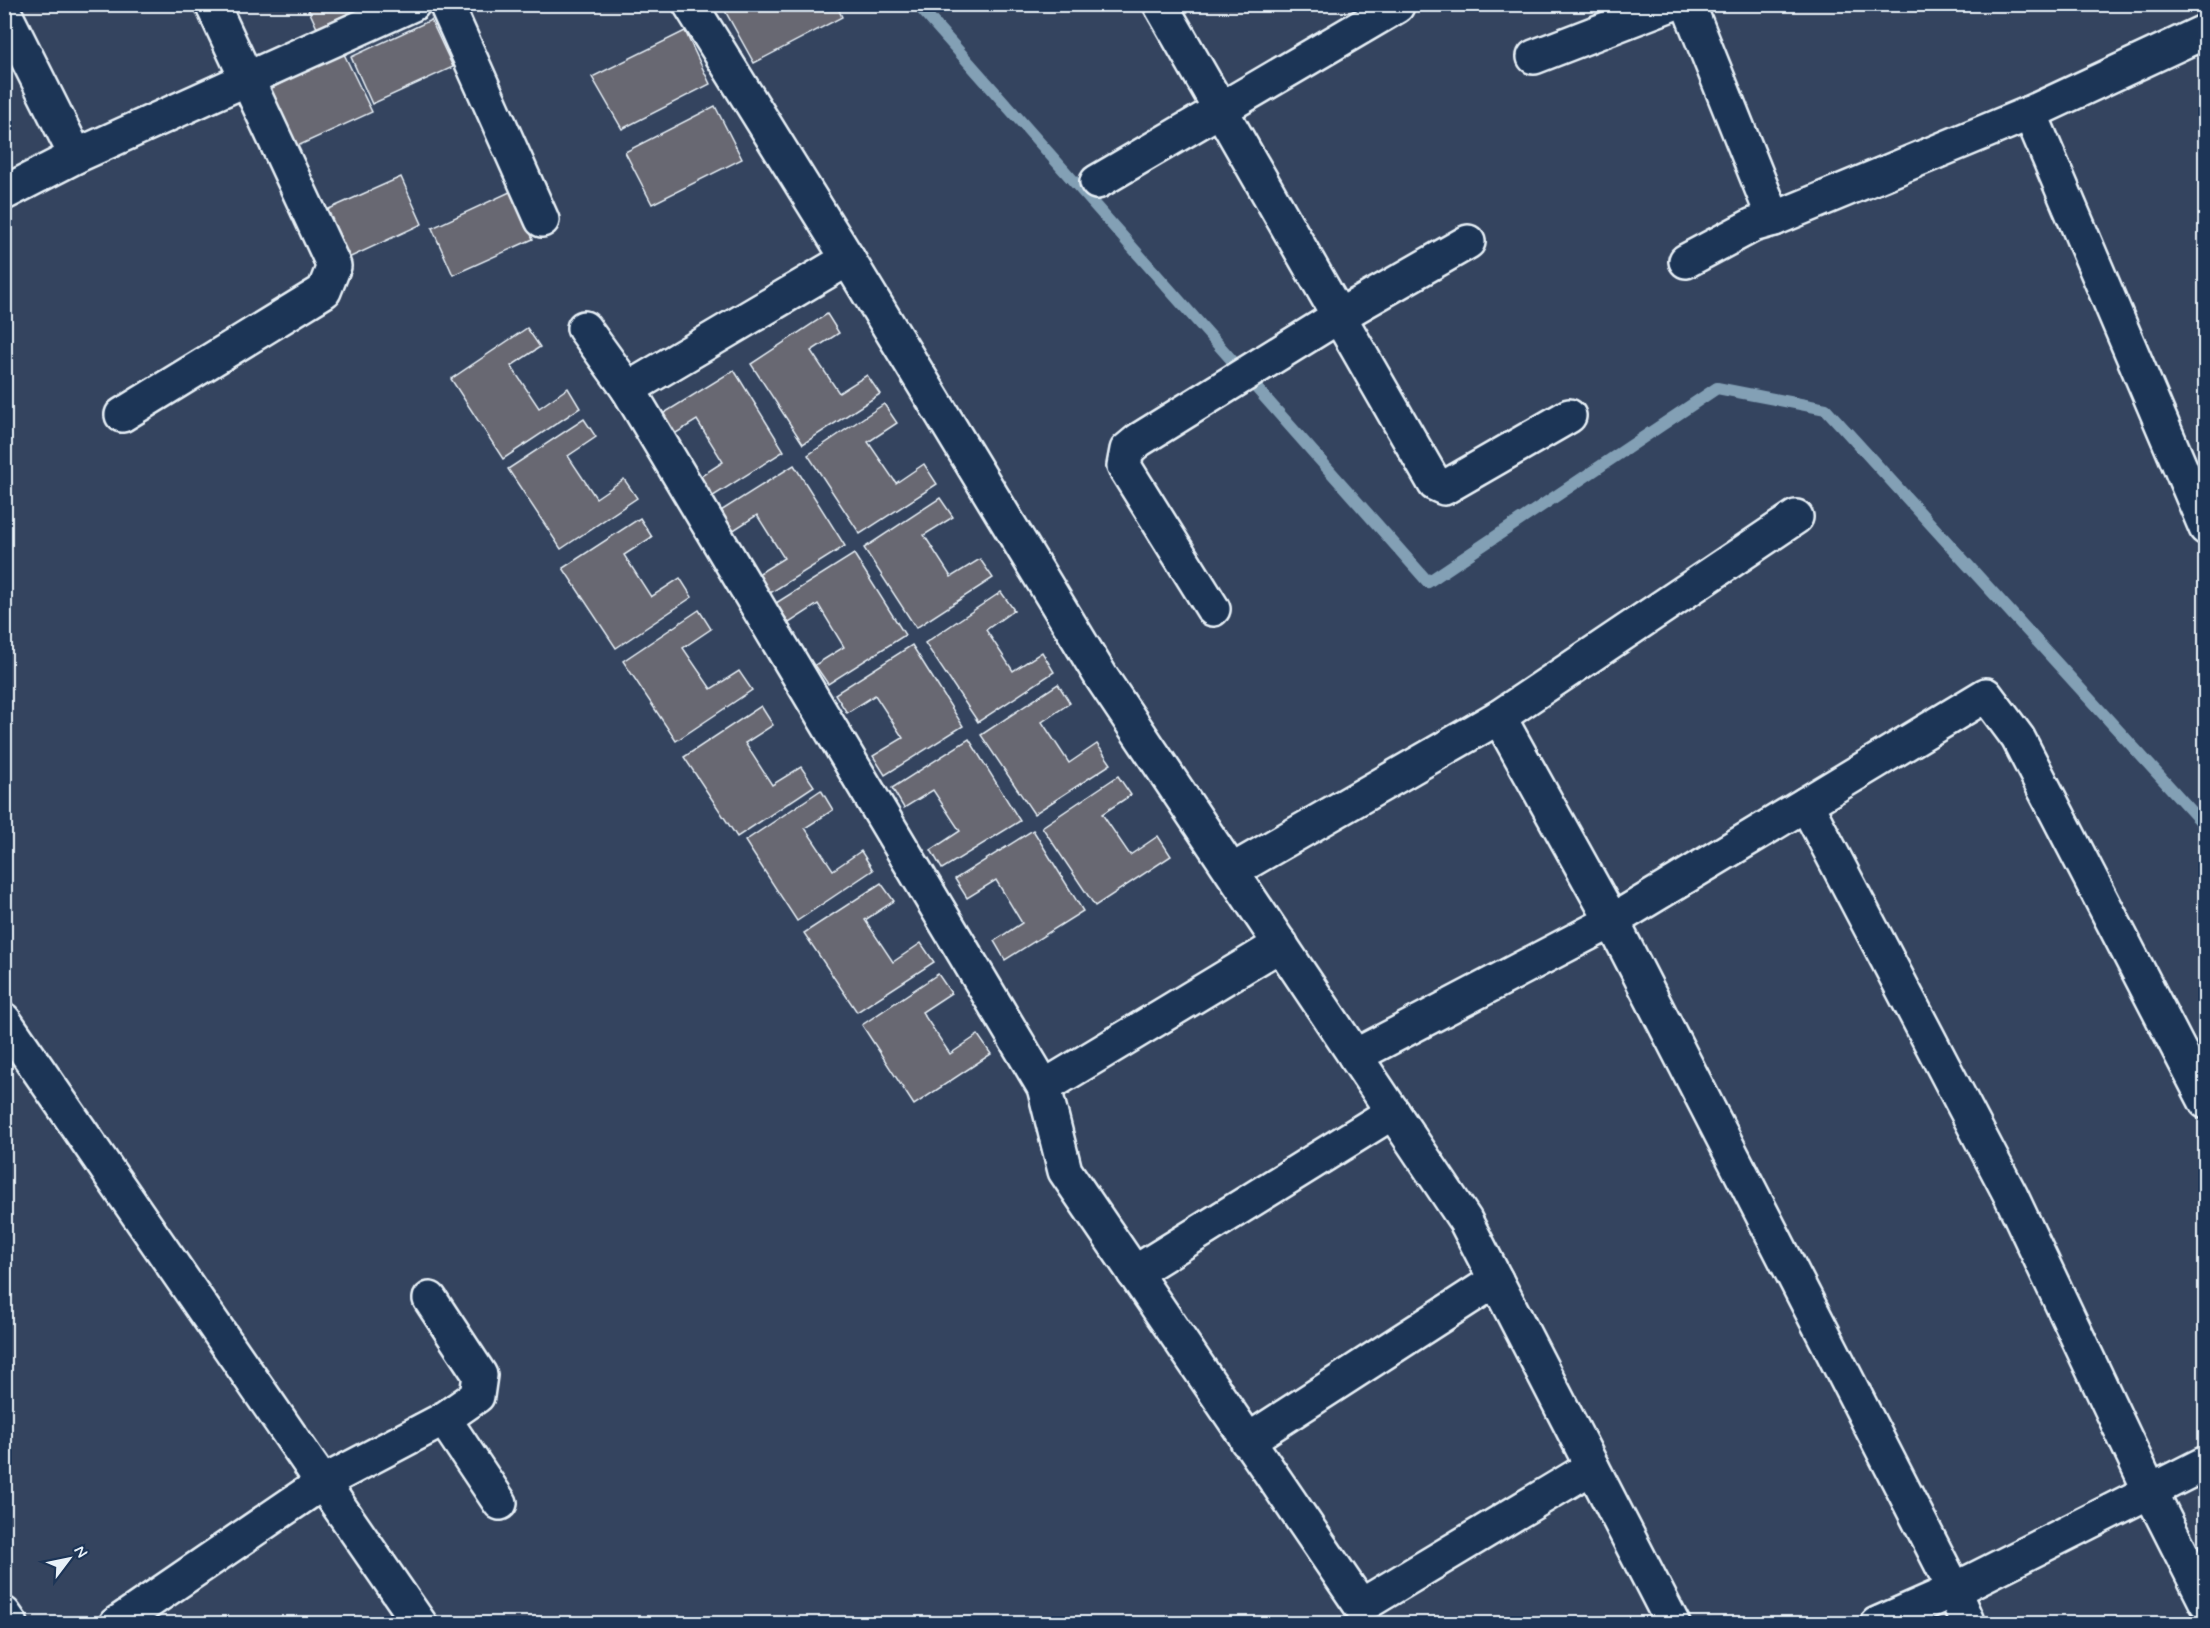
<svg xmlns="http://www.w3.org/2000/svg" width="2210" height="1628" font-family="Mynerve,sans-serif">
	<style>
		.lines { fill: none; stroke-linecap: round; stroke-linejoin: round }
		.stream { stroke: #83a0b5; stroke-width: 12 }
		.building { fill: #686772; stroke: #e8f1f8; stroke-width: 1.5 }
		.minor-casing { stroke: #e8f1f8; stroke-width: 38 }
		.minor { stroke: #1d3557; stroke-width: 33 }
	</style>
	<rect width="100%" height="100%" fill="#34445f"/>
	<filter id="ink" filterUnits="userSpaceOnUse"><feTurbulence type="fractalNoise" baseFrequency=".0167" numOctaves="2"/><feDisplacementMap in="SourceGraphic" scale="12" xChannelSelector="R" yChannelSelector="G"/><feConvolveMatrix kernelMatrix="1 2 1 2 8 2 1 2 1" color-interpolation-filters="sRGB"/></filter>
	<g filter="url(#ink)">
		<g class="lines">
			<path class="stream" d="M 917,4 L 1428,582 L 1717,388 L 1826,409 L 2206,827"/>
		</g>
		<g class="building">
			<path d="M 306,4 L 369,4 L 317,28 Z"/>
			<path d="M 733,4 L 836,4 L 842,17 L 754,63 L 724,9 Z"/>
			<path d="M 431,20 L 453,67 L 372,104 L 351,57 Z"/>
			<path d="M 685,31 L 710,84 L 622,129 L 592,77 Z"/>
			<path d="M 343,52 L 372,112 L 291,149 L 266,91 Z"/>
			<path d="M 715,106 L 742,159 L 652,204 L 625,152 Z"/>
			<path d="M 401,177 L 422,224 L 342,261 L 320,213 Z"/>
			<path d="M 512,191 L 533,239 L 453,275 L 432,228 Z"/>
			<path d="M 827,314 L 839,333 L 811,351 L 839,393 L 867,375 L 880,394 L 803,444 L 751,364 Z"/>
			<path d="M 527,328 L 540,347 L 511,366 L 539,408 L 568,388 L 580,408 L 503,459 L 451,379 Z"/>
			<path d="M 734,370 L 784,451 L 707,500 L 695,480 L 723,462 L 697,420 L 668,438 L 656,418 Z"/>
			<path d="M 884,404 L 897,423 L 868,442 L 896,483 L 924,464 L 937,484 L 860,534 L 808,455 Z"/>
			<path d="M 584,419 L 596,437 L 568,456 L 596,498 L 624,479 L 637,498 L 561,549 L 508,469 Z"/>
			<path d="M 794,465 L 845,546 L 767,595 L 755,576 L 784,558 L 757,515 L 729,533 L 716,514 Z"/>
			<path d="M 940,498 L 953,517 L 924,535 L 951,577 L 980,559 L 993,578 L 916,628 L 864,548 Z"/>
			<path d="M 640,518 L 652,537 L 624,555 L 651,597 L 680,578 L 692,597 L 616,648 L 563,568 Z"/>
			<path d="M 854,554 L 905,635 L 828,684 L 815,665 L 844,647 L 818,604 L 789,623 L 776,603 Z"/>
			<path d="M 1001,592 L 1014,610 L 986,630 L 1013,671 L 1042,652 L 1054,672 L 978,722 L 925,643 Z"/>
			<path d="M 699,610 L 711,629 L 683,648 L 711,689 L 739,671 L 752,690 L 676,741 L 623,661 Z"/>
			<path d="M 912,645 L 963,726 L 885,775 L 873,756 L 903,738 L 875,695 L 847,713 L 835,694 Z"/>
			<path d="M 1058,684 L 1070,703 L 1042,722 L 1069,763 L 1097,744 L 1111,764 L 1034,814 L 981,735 Z"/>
			<path d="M 761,706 L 773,725 L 745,743 L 772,785 L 801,767 L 814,786 L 737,837 L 684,757 Z"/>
			<path d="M 969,739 L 1020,821 L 942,869 L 931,850 L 960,831 L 933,790 L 904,808 L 892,788 Z"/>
			<path d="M 1118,776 L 1131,795 L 1102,814 L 1130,855 L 1158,836 L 1171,856 L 1095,906 L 1042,827 Z"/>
			<path d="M 821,790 L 833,810 L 805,828 L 833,870 L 861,851 L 873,870 L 797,921 L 745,841 Z"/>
			<path d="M 1033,830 L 1083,911 L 1005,960 L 994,941 L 1022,923 L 996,880 L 967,898 L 955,879 Z"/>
			<path d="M 881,883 L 894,901 L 865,920 L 893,962 L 921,943 L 934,962 L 857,1012 L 804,933 Z"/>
			<path d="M 938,974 L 951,993 L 922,1012 L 950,1054 L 978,1035 L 991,1054 L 914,1105 L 862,1025 Z"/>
		</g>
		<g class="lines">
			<defs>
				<g id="minor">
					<path d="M 446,4 L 542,220"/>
					<path d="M 690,4 L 848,259 L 1102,678 L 1465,1220 L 1673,1624"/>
					<path d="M 1160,4 L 1435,484 L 1444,488 L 1569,416"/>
					<path d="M 1688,4 L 1774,219"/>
					<path d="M 4,12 L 76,156"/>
					<path d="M 1534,57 L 1671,4"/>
					<path d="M 2030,113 L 2206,528"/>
					<path d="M 1097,182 L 1397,6"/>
					<path d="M 4,193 L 76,156 L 413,4"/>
					<path d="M 1686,261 L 1753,225 L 1774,219 L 2030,113 L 2206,31"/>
					<path d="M 584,328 L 628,389 L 848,259"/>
					<path d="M 628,389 L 1044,1087 L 1065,1171 L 1361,1606 L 1592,1467"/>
					<path d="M 122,415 L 324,291 L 334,266 L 212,4"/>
					<path d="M 1213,609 L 1124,466 L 1127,450 L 1139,440 L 1339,316 L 1468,242"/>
					<path d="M 1499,717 L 1612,921 L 1986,695 L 2018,738 L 2206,1102"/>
					<path d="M 1806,804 L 2011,1196 L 2150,1491 L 2206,1602"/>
					<path d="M 1232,871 L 1499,717 L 1796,517"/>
					<path d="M 4,1020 L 420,1624"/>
					<path d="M 1355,1056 L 1612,921 L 1947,1575 L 1968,1624"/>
					<path d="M 1044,1087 L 1281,944"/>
					<path d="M 1134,1273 L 1393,1112"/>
					<path d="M 444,1419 L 500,1503"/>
					<path d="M 1247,1441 L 1496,1280"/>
					<path d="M 4,1614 L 11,1624"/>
					<path d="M 116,1624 L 322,1483 L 444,1419 L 477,1396 L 480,1375 L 430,1299"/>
					<path d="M 1877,1624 L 1954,1590 L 2206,1463"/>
				</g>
			</defs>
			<use href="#minor" class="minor-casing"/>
			<use href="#minor" class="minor"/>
		</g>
	</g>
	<rect width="2210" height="1628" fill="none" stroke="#1d3557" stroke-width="24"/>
	<rect x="12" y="12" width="2186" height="1604" fill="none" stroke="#e8f1f8" stroke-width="2" filter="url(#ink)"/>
	<g transform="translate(69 1559) rotate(58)" stroke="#1d3557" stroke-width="4.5" paint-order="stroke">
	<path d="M0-4.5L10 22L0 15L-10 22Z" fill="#e8f1f8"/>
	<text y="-9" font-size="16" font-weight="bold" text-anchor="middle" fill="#e8f1f8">N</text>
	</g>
</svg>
